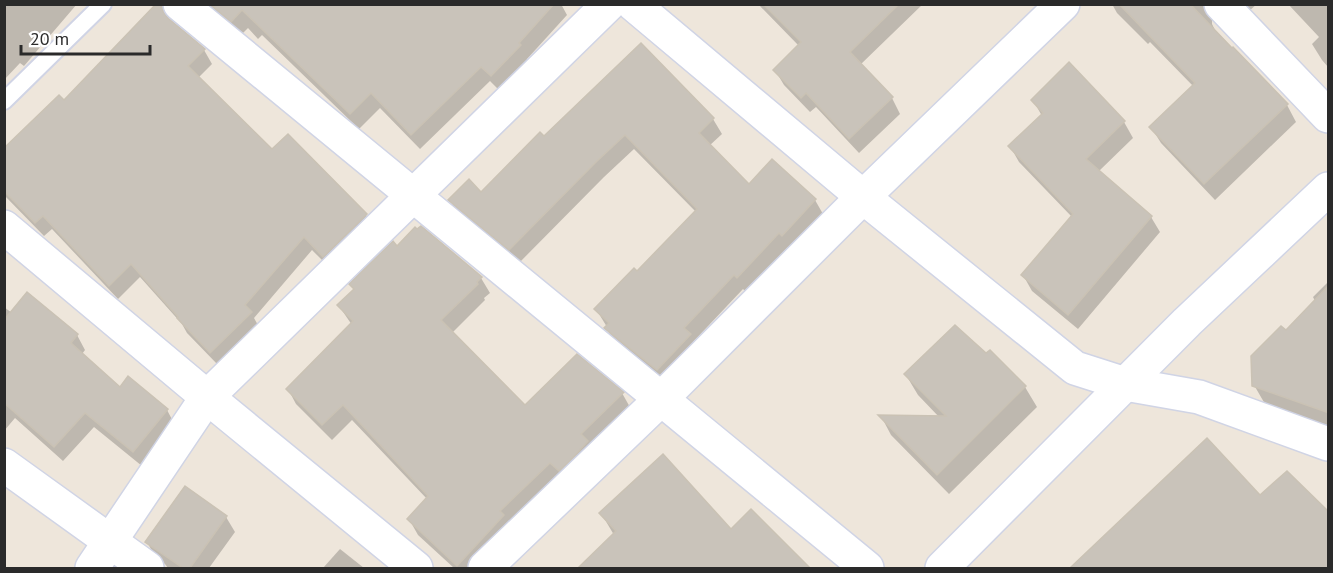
<svg xmlns="http://www.w3.org/2000/svg" width="1333" height="573" font-family="'PT Sans',sans-serif">
	<style>
		.shadow { fill: #0003 }
		.building { fill: #c9c3ba; stroke: #cac2b4; stroke-width: 1.5 }
		.lines { fill: none; stroke-linecap: round; stroke-linejoin: round }
		.lane-casing { stroke: #d0d4e5; stroke-width: 20 }
		.street-casing { stroke: #d0d4e5; stroke-width: 36 }
		.secondary-casing { stroke: #d0d4e5; stroke-width: 36 }
		.lane { stroke: #fff; stroke-width: 16 }
		.street { stroke: #fff; stroke-width: 33 }
		.secondary { stroke: #fff; stroke-width: 33 }
	</style>
	<rect width="100%" height="100%" fill="#eee6db"/>
	<g class="shadow">
		<path d="M 4,4 L 77,4 L 24,66 L 20,63 L 4,80 Z"/>
		<path d="M 158,4 L 166,4 L 170,12 L 169,17 L 169,21 L 204,50 L 212,64 L 198,78 L 272,151 L 288,136 L 366,215 L 374,229 L 332,270 L 312,250 L 254,318 L 259,327 L 219,366 L 187,333 L 182,324 L 140,277 L 118,299 L 52,229 L 44,236 L 4,195 L 4,150 L 64,102 Z"/>
		<path d="M 202,4 L 561,4 L 567,15 L 527,59 L 529,62 L 500,91 L 490,81 L 420,149 L 380,108 L 359,129 L 262,35 L 258,39 L 248,28 L 240,36 Z"/>
		<path d="M 758,4 L 923,4 L 860,65 L 892,98 L 900,114 L 859,153 L 816,107 L 810,112 L 784,85 L 775,70 L 799,46 Z"/>
		<path d="M 1112,4 L 1222,4 L 1212,15 L 1212,24 L 1215,30 L 1287,105 L 1296,122 L 1215,200 L 1161,143 L 1151,127 L 1194,87 L 1150,42 L 1148,44 L 1117,13 Z"/>
		<path d="M 1240,4 L 1257,4 L 1249,11 Z"/>
		<path d="M 1288,4 L 1328,4 L 1328,67 L 1322,60 L 1312,44 L 1319,37 Z"/>
		<path d="M 1069,65 L 1124,122 L 1133,138 L 1098,172 L 1151,217 L 1160,232 L 1078,329 L 1032,291 L 1023,275 L 1072,217 L 1019,162 L 1010,146 L 1042,116 L 1033,100 Z"/>
		<path d="M 713,119 L 722,134 L 709,146 L 749,187 L 815,200 L 823,214 L 791,250 L 788,247 L 746,292 L 743,289 L 693,342 L 698,350 L 666,384 L 615,343 L 606,328 L 607,327 L 596,309 L 637,273 L 696,212 L 634,149 L 604,177 L 518,264 L 458,215 L 450,200 L 481,194 L 544,138 Z"/>
		<path d="M 397,248 L 481,278 L 490,293 L 484,298 L 485,300 L 452,333 L 525,407 L 622,393 L 631,409 L 477,568 L 454,568 L 418,535 L 409,519 L 428,500 L 352,420 L 332,440 L 296,404 L 288,389 L 352,325 L 339,306 L 354,290 L 351,285 Z"/>
		<path d="M 1328,282 L 1328,427 L 1265,404 L 1254,385 L 1286,332 L 1315,301 L 1313,297 Z"/>
		<path d="M 4,307 L 12,313 L 77,335 L 85,350 L 82,354 L 120,389 L 167,410 L 175,425 L 142,466 L 94,427 L 63,461 L 15,418 L 4,431 Z"/>
		<path d="M 990,352 L 1025,387 L 1037,407 L 949,494 L 891,435 L 881,416 L 940,418 L 918,395 L 906,375 L 986,355 Z"/>
		<path d="M 1207,441 L 1260,497 L 1328,514 L 1328,568 L 1072,568 Z"/>
		<path d="M 751,511 L 807,568 L 593,568 L 589,560 L 614,535 L 601,513 L 731,531 Z"/>
		<path d="M 226,517 L 235,532 L 209,568 L 168,568 L 165,564 L 156,558 L 147,542 Z"/>
		<path d="M 340,549 L 364,568 L 323,568 Z"/>
	</g>
	<g class="building">
		<path d="M 156,4 L 162,4 L 163,11 L 168,18 L 205,49 L 188,66 L 272,149 L 288,134 L 367,214 L 323,257 L 304,237 L 245,305 L 252,312 L 210,353 L 177,318 L 178,317 L 131,264 L 109,286 L 43,216 L 35,223 L 4,191 L 4,148 L 59,95 L 64,100 Z"/>
		<path d="M 210,4 L 554,4 L 519,43 L 521,45 L 491,76 L 481,67 L 411,135 L 371,93 L 350,114 L 242,10 L 231,22 Z"/>
		<path d="M 763,4 L 899,4 L 850,52 L 893,97 L 849,139 L 806,93 L 801,98 L 773,70 L 801,42 Z"/>
		<path d="M 1119,4 L 1190,4 L 1232,48 L 1233,47 L 1288,104 L 1204,184 L 1149,127 L 1195,83 Z"/>
		<path d="M 641,43 L 714,118 L 699,133 L 749,184 L 772,159 L 816,199 L 782,236 L 779,233 L 737,278 L 734,275 L 684,328 L 691,334 L 657,370 L 604,328 L 609,323 L 594,309 L 634,268 L 637,271 L 697,209 L 625,135 L 596,162 L 509,250 L 448,200 L 469,179 L 481,192 L 540,132 L 544,136 Z"/>
		<path d="M 1069,62 L 1125,121 L 1086,159 L 1152,216 L 1068,315 L 1021,275 L 1073,214 L 1008,146 L 1043,113 L 1031,100 Z"/>
		<path d="M 421,226 L 482,277 L 477,282 L 478,284 L 441,320 L 525,405 L 577,354 L 624,392 L 581,434 L 588,441 L 570,461 L 559,471 L 550,463 L 500,511 L 504,515 L 457,566 L 407,519 L 428,496 L 343,405 L 322,425 L 286,389 L 353,321 L 337,305 L 354,289 L 349,284 L 393,241 L 397,246 L 415,227 L 417,229 Z"/>
		<path d="M 1329,285 L 1329,413 L 1252,386 L 1251,356 L 1281,326 L 1286,330 Z"/>
		<path d="M 27,292 L 78,334 L 71,343 L 120,387 L 128,376 L 168,409 L 133,452 L 85,413 L 54,447 L 4,403 L 4,320 Z"/>
		<path d="M 955,325 L 986,353 L 990,350 L 1026,386 L 937,475 L 878,415 L 946,416 L 904,374 Z"/>
		<path d="M 1207,438 L 1260,495 L 1287,471 L 1329,512 L 1329,568 L 1070,568 Z"/>
		<path d="M 663,454 L 731,529 L 751,509 L 810,568 L 578,568 L 616,531 L 599,513 Z"/>
		<path d="M 185,486 L 227,516 L 190,568 L 183,568 L 145,542 Z"/>
	</g>
	<g class="lines">
		<defs>
			<path id="lane" d="M 4,101 L 103,4"/>
			<g id="street">
				<path d="M 180,4 L 867,568"/>
				<path d="M 1221,4 L 1328,116"/>
				<path d="M 4,227 L 207,397 L 416,568"/>
				<path d="M 1125,384 L 1199,397 L 1328,444"/>
				<path d="M 4,465 L 147,568"/>
				<path d="M 92,568 L 207,397 L 609,4"/>
				<path d="M 485,568 L 661,399 L 863,197 L 1063,4"/>
			</g>
			<g id="secondary">
				<path d="M 633,4 L 863,197 L 1075,368 L 1125,384"/>
				<path d="M 942,568 L 1187,322 L 1328,189"/>
			</g>
		</defs>
		<use href="#lane" class="lane-casing"/>
		<use href="#street" class="street-casing"/>
		<use href="#secondary" class="secondary-casing"/>
		<use href="#lane" class="lane"/>
		<use href="#street" class="street"/>
		<use href="#secondary" class="secondary"/>
	</g>
	<rect width="1333" height="573" fill="none" stroke="#2a2a2a" stroke-width="12"/>
	<path d="M21 45v9h129v-9" fill="none" stroke="#2a2a2a" stroke-width="3"/>
	<text x="30" y="45" font-size="18" fill="#2a2a2a" stroke="#ffffff" stroke-width="4.5" paint-order="stroke">20 m</text>
</svg>
